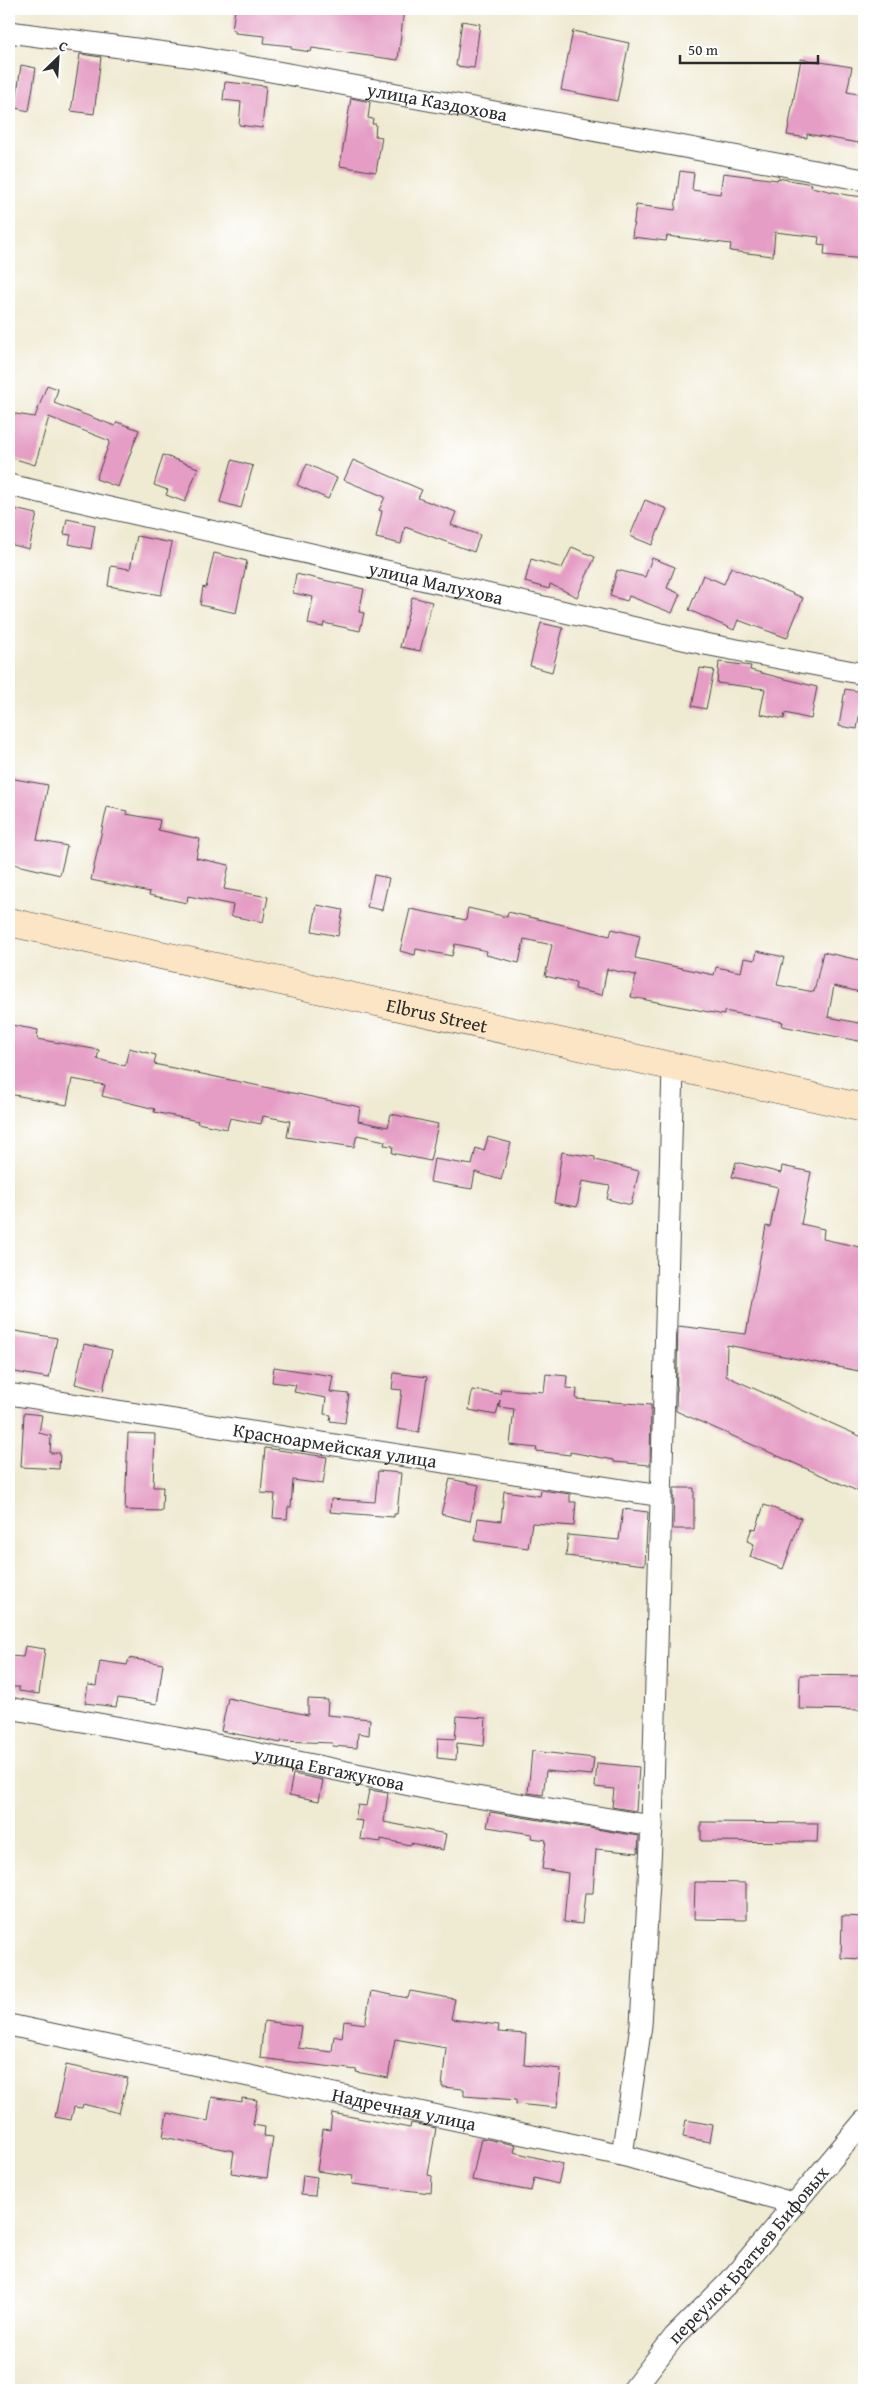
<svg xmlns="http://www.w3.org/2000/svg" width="873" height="2399" font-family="'Gentium Book Plus',serif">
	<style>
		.building { fill: #e59dc5 }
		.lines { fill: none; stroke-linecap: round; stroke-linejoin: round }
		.street-casing { stroke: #484844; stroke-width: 23 }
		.secondary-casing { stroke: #484844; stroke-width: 29 }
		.street { stroke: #fff; stroke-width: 21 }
		.secondary { stroke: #fce5c4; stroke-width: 28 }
		.labels { text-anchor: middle; stroke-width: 4.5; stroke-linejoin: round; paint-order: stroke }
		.street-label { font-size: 19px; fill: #2b2b2b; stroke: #fff }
	</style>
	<rect width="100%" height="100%" fill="#fff"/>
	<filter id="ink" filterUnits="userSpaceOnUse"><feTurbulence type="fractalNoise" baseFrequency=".02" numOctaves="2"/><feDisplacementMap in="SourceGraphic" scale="10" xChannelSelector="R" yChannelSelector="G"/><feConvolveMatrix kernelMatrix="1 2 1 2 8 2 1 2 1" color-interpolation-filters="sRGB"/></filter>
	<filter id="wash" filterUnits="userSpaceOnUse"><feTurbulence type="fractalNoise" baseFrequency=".0096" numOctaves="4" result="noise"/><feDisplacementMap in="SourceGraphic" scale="20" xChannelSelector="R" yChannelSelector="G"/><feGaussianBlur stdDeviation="1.12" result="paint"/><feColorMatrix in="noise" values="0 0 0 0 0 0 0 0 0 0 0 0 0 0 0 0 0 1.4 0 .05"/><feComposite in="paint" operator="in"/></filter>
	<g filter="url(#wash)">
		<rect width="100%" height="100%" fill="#efead2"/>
		<g id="blocks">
			<g class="building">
				<path d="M 235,9 L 326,9 L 351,12 L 352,9 L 404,9 L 398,60 L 312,48 L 311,52 L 291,49 L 291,46 L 264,43 L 265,36 L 235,33 L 235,30 L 232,30 Z"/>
				<path d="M 462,21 L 480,24 L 474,68 L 456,66 Z"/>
				<path d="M 573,31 L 629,43 L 617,101 L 561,90 Z"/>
				<path d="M 80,54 L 101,57 L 94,114 L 71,111 Z"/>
				<path d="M 801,59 L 852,67 L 847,92 L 864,95 L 859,143 L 807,134 L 807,138 L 787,135 Z"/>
				<path d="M 21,65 L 36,68 L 29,111 L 15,108 Z"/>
				<path d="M 225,82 L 266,86 L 262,128 L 239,125 L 241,102 L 223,100 Z"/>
				<path d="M 351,98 L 370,102 L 368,118 L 373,119 L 372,124 L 376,124 L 375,136 L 382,137 L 376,172 L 340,166 Z"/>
				<path d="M 680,171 L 694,173 L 692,190 L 720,194 L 723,173 L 777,180 L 778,178 L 812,184 L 811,187 L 847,195 L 864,197 L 864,259 L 824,255 L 825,245 L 818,244 L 819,237 L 775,232 L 773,256 L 730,251 L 731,244 L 667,236 L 666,241 L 632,237 L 636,205 L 675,210 Z"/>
				<path d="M 47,385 L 58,389 L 54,403 L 115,426 L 117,422 L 139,430 L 118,487 L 96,479 L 110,441 L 49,417 L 35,465 L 9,457 L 9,413 L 35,417 Z"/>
				<path d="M 163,455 L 198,468 L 185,502 L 166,495 L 168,490 L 154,485 Z"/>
				<path d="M 232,460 L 253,466 L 241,508 L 220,502 Z"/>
				<path d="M 353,460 L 422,490 L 418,498 L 456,512 L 451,525 L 480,535 L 474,552 L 405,527 L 401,544 L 376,538 L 382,511 L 379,510 L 385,497 L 344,480 Z"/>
				<path d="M 307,464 L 337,478 L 328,499 L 297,485 Z"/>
				<path d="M 645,500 L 667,509 L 652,545 L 630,536 Z"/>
				<path d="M 9,508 L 37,514 L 29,549 L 9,544 Z"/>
				<path d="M 67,519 L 95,525 L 91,549 L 69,544 L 71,535 L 64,534 Z"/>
				<path d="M 137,536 L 172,543 L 161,595 L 108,586 L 111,566 L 130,569 Z"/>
				<path d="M 572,547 L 595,557 L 577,597 L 550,584 L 549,589 L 525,582 L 531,559 L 562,568 Z"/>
				<path d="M 214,553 L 247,561 L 236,613 L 200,605 L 203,587 L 206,588 Z"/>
				<path d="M 652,558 L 675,567 L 667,588 L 680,594 L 672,613 L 629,596 L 627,601 L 610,596 L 617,570 L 645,577 Z"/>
				<path d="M 731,567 L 803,598 L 787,638 L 738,620 L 734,630 L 689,610 L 703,575 L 724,584 Z"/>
				<path d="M 296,574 L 364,589 L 359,612 L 364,613 L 360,631 L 324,623 L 323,627 L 308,624 L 313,597 L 293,593 Z"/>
				<path d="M 412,597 L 432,602 L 420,651 L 400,647 Z"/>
				<path d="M 541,623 L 563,628 L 552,672 L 530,666 Z"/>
				<path d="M 719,662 L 751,666 L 750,670 L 817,687 L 811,719 L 785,713 L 784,719 L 760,714 L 765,689 L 717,683 Z"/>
				<path d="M 700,668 L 714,670 L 706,709 L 692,706 Z"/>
				<path d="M 845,689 L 863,692 L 857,729 L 839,726 Z"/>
				<path d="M 9,778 L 48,785 L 37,840 L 67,846 L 60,875 L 9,863 Z"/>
				<path d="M 107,807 L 127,811 L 126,814 L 160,820 L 158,830 L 200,839 L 196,858 L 229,865 L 224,889 L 268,897 L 263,922 L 231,916 L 233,905 L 188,896 L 187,903 L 149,895 L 150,892 L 91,880 Z"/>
				<path d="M 374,875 L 389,878 L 382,910 L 367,907 Z"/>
				<path d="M 317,905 L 343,910 L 338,936 L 312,931 Z"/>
				<path d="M 468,908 L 507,917 L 508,912 L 610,936 L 612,929 L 640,936 L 635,958 L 714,975 L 716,967 L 741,972 L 744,958 L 755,960 L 757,951 L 784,957 L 777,985 L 814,992 L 823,952 L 864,961 L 864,993 L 834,986 L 828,1017 L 864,1024 L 864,1042 L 782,1026 L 783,1022 L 724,1011 L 724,1015 L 631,997 L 636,975 L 607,969 L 602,995 L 575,989 L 576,983 L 545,976 L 552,945 L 524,939 L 519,963 L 486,955 L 487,951 L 455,944 L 452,956 L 416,949 L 415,955 L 400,951 L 410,909 L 466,920 Z"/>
				<path d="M 11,1025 L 38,1030 L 37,1039 L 99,1050 L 97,1059 L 125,1066 L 129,1048 L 156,1055 L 154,1064 L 360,1107 L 358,1121 L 388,1127 L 391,1114 L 438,1124 L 430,1161 L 392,1153 L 393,1146 L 384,1145 L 385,1141 L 357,1135 L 354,1147 L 287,1137 L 290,1121 L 263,1116 L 261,1124 L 230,1118 L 227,1129 L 197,1123 L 198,1121 L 154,1112 L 155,1109 L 102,1096 L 105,1085 L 72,1079 L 67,1105 L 9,1094 L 9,1037 Z"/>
				<path d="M 488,1137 L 511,1143 L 501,1180 L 475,1172 L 472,1189 L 430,1182 L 434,1159 L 472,1165 L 476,1148 L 484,1151 Z"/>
				<path d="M 562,1152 L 595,1157 L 595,1160 L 639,1171 L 631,1205 L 607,1199 L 610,1186 L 582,1181 L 577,1207 L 554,1203 Z"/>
				<path d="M 736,1162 L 781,1173 L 782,1166 L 811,1172 L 801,1224 L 824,1229 L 823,1239 L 864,1248 L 864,1372 L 727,1345 L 726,1376 L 864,1438 L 864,1494 L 676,1411 L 678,1326 L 746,1334 L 766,1226 L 770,1227 L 778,1187 L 732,1177 Z"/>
				<path d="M 9,1330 L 57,1338 L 49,1378 L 9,1371 Z"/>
				<path d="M 84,1344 L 112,1350 L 103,1391 L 75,1384 Z"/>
				<path d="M 274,1367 L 333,1376 L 330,1392 L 349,1394 L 345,1423 L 330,1421 L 331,1415 L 324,1414 L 326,1398 L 294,1392 L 296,1385 L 272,1382 Z"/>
				<path d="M 394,1373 L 427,1377 L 419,1432 L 397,1429 L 402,1390 L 392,1389 Z"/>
				<path d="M 546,1374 L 567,1376 L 566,1388 L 577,1389 L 576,1399 L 651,1405 L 650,1465 L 614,1462 L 614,1460 L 570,1452 L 570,1455 L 536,1451 L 537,1448 L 510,1445 L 514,1409 L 499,1407 L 500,1400 L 496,1415 L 469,1410 L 472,1390 L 500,1394 L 501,1389 L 544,1392 Z"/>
				<path d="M 24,1413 L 42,1415 L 39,1433 L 51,1436 L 50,1453 L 60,1453 L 59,1469 L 21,1467 Z"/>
				<path d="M 128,1433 L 155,1434 L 153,1487 L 163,1487 L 162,1511 L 125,1510 Z"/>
				<path d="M 265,1448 L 327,1457 L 323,1484 L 293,1480 L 291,1507 L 288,1507 L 287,1519 L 273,1518 L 275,1494 L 261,1493 Z"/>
				<path d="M 378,1471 L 401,1473 L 397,1514 L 394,1514 L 394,1517 L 330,1512 L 331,1499 L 375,1502 Z"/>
				<path d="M 450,1479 L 479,1485 L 470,1521 L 441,1514 Z"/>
				<path d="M 674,1488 L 694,1488 L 694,1529 L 673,1529 Z"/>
				<path d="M 541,1490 L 570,1494 L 570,1502 L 576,1502 L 574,1526 L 532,1523 L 528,1548 L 475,1541 L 478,1518 L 501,1521 L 504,1491 L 540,1496 Z"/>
				<path d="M 764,1505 L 801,1518 L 783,1569 L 750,1557 L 754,1544 L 747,1541 L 752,1528 L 756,1529 Z"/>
				<path d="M 623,1509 L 648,1512 L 645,1565 L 566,1556 L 568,1535 L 619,1540 Z"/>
				<path d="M 25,1646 L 45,1649 L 39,1694 L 19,1691 L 19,1687 L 9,1687 L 10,1656 L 23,1657 Z"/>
				<path d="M 129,1658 L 163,1664 L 157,1704 L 118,1698 L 116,1707 L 85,1703 L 88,1685 L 96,1686 L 100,1661 L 127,1665 Z"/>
				<path d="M 800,1675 L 864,1676 L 864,1710 L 799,1709 Z"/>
				<path d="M 228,1698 L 308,1715 L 308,1699 L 328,1700 L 327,1715 L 370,1719 L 369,1735 L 358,1733 L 357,1748 L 332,1746 L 333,1743 L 281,1741 L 281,1743 L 221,1731 Z"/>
				<path d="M 457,1716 L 486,1718 L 484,1746 L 457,1743 L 456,1760 L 437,1758 L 438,1738 L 455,1739 Z"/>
				<path d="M 532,1751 L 594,1758 L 592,1775 L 546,1771 L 543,1795 L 528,1793 Z"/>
				<path d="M 597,1763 L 639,1767 L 636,1811 L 612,1807 L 614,1789 L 595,1787 Z"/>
				<path d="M 293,1774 L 323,1780 L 319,1801 L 289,1795 Z"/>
				<path d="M 369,1790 L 388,1793 L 384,1822 L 446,1834 L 443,1850 L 411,1843 L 410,1845 L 381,1839 L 381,1842 L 360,1839 L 363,1821 L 355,1820 L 358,1805 L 366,1806 Z"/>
				<path d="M 490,1812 L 639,1836 L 638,1853 L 596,1849 L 593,1893 L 585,1893 L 582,1924 L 564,1922 L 568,1873 L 542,1869 L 546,1840 L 531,1838 L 532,1834 L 487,1827 Z"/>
				<path d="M 701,1822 L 818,1823 L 817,1842 L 701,1841 Z"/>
				<path d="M 695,1882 L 746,1883 L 746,1920 L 694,1919 Z"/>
				<path d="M 842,1916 L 864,1917 L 864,1959 L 841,1958 Z"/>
				<path d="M 371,1991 L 408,1998 L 410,1991 L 455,1999 L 451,2019 L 499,2025 L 498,2032 L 526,2034 L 524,2065 L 561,2069 L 557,2108 L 516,2104 L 516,2100 L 464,2096 L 464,2089 L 442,2087 L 446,2048 L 395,2039 L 388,2078 L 356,2072 L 357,2070 L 260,2058 L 264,2021 L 301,2026 L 298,2048 L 332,2052 L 334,2036 L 342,2038 L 344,2021 L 365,2024 Z"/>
				<path d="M 66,2065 L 128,2078 L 119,2113 L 83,2104 L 82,2108 L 74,2107 L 71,2120 L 55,2117 Z"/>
				<path d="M 212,2097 L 242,2102 L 242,2098 L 257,2100 L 253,2125 L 265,2127 L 264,2136 L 273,2137 L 267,2178 L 231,2173 L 234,2151 L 163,2137 L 167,2113 L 208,2121 Z"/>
				<path d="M 332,2113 L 410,2128 L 411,2123 L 436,2128 L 428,2175 L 432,2176 L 431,2193 L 352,2184 L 353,2176 L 317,2171 L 323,2129 L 330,2130 Z"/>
				<path d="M 686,2120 L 713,2125 L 710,2142 L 683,2137 Z"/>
				<path d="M 481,2138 L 516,2145 L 514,2152 L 563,2164 L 558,2184 L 534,2178 L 531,2191 L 472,2180 Z"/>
				<path d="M 303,2175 L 317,2177 L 315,2196 L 301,2195 Z"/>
			</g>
		</g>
	</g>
	<g filter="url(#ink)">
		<use href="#blocks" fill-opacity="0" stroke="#484844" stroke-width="1"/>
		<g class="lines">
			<defs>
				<g id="street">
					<path id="s1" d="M 9,32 L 195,57 L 864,180"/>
					<path id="s2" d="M 9,485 L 705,644 L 864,674"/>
					<path id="s3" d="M 9,1394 L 661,1496"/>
					<path id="s4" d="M 9,1708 L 211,1744 L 434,1790 L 652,1826"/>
					<path id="s5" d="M 9,2025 L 622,2155 L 796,2204"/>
					<path d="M 622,2155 L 641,2025 L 652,1826 L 673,1068"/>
					<path id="s6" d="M 633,2390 L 674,2337 L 729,2282 L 864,2121"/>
				</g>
				<g id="secondary">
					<path id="s7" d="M 9,922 L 864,1108"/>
				</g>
			</defs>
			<use href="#street" class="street-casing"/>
			<use href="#secondary" class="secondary-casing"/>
			<use href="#street" class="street"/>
			<use href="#secondary" class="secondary"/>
		</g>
	</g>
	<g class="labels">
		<g class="street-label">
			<text dy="7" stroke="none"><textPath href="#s1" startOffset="434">улица Каздохова</textPath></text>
			<text dy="7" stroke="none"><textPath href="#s2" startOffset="438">улица Малухова</textPath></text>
			<text dy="7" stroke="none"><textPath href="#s7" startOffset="438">Elbrus Street</textPath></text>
			<text dy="7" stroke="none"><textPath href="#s3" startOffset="330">Красноармейская улица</textPath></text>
			<text dy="7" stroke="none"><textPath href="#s4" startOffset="326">улица Евгажукова</textPath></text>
			<text dy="7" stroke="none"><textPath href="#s5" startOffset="404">Надречная улица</textPath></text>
			<text dy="7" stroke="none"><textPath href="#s6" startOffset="178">переулок Братьев Бифовых</textPath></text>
		</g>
	</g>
	<rect width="873" height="2399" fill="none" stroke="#fff" stroke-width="30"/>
	<g transform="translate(58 58) rotate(25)" stroke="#ffffff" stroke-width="4" paint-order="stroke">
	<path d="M0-4L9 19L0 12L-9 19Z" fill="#2b2b2b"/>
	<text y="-8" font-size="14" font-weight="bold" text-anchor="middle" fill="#2b2b2b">С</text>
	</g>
	<path d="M680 55v8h138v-8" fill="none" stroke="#2b2b2b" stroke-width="2.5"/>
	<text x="688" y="55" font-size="15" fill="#2b2b2b" stroke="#ffffff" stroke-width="4" paint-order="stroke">50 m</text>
</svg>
